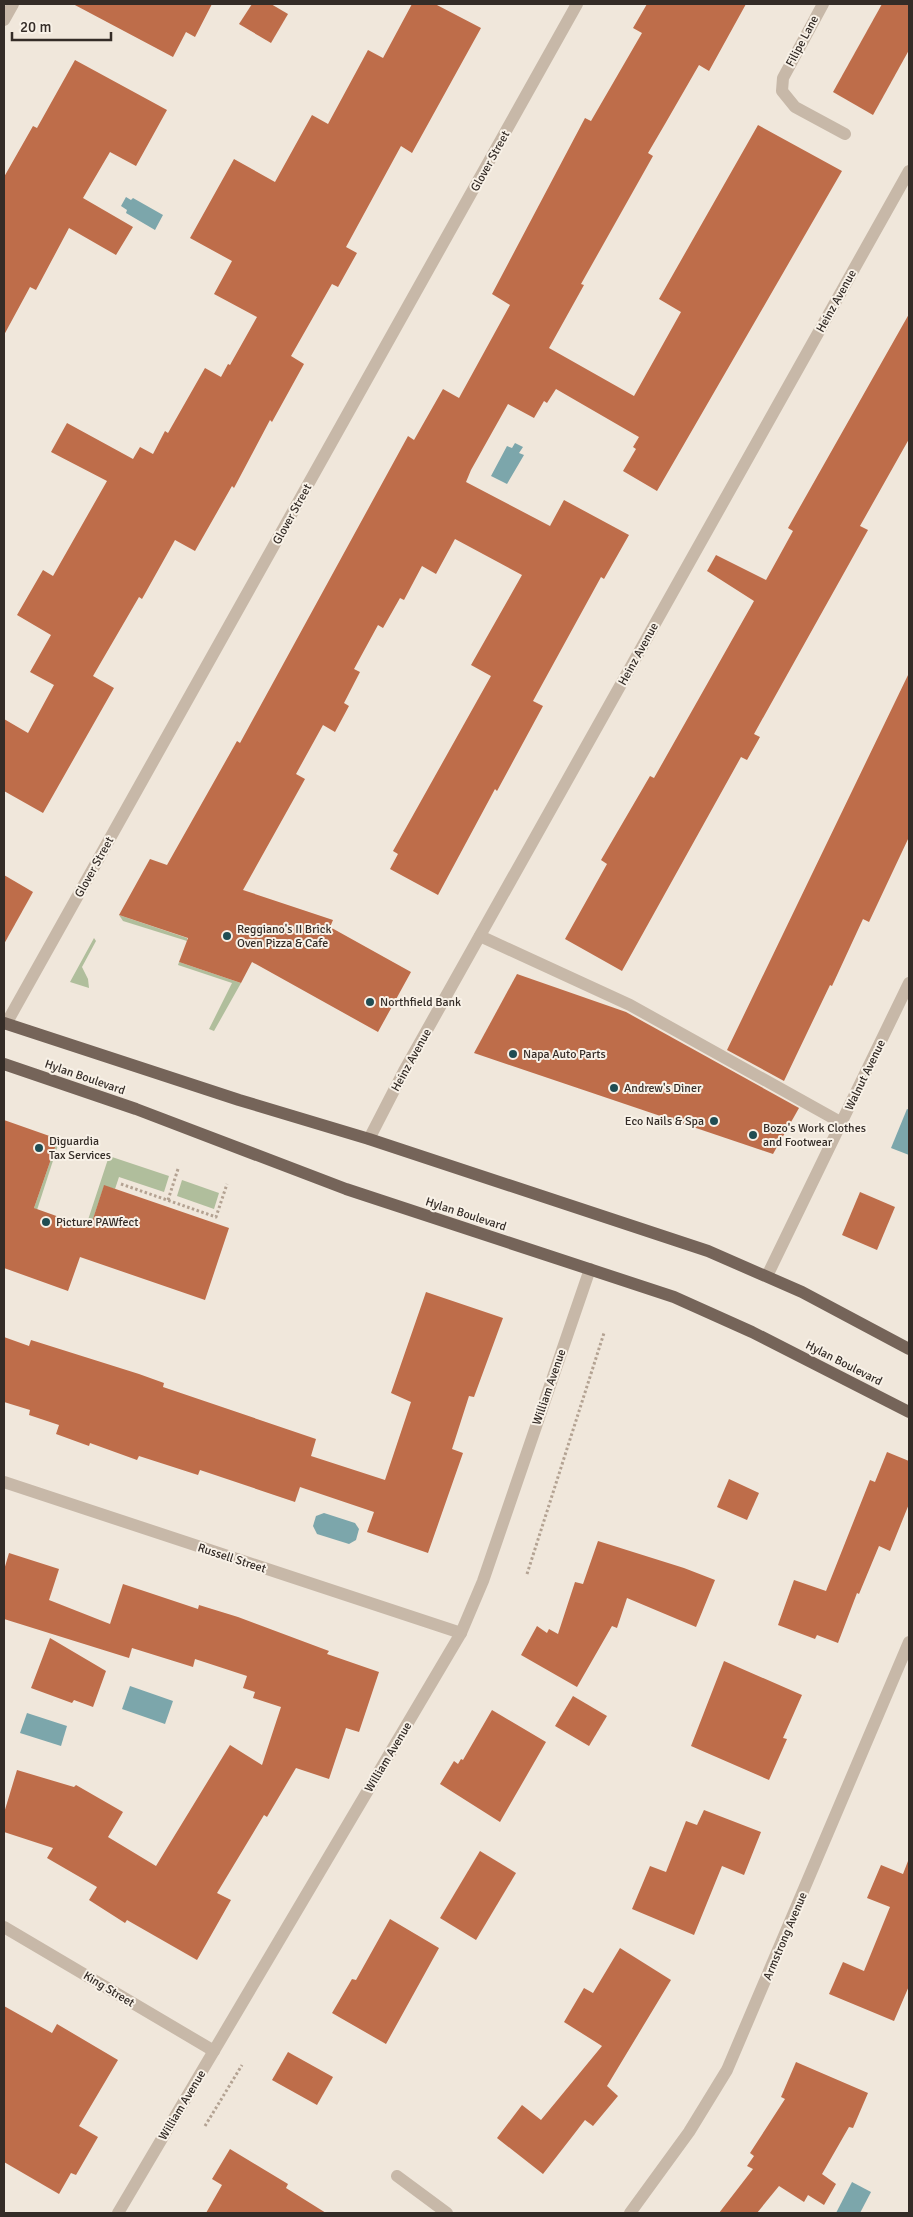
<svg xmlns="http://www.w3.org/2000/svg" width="913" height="2217" font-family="Signika,sans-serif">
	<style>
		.green { fill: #b0be9c }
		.water { fill: #7ca6ab }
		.building { fill: #be6d4a }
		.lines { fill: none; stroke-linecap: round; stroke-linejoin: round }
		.path { stroke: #b3a292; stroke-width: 3; stroke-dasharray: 2.5 2.5; stroke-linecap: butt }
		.service { stroke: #c7b8a8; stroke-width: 12 }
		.minor { stroke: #c7b8a8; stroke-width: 12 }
		.tertiary { stroke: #c7b8a8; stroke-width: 12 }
		.primary { stroke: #756459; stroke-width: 12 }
		.poi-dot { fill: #204d53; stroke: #f8f1e7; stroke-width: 2 }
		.labels { text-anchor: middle; stroke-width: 4; stroke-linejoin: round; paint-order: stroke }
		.street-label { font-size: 12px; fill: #342c27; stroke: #f8f1e7 }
		.poi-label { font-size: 12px; fill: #342c27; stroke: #f8f1e7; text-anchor: start }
	</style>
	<rect width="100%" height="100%" fill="#f0e7db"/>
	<g class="green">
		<path d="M 119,915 L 187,938 L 187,941 L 123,921 Z"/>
		<path d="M 94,938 L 96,941 L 82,967 L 88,979 L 89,988 L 70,982 Z"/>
		<path d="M 179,962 L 241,983 L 214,1031 L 209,1029 L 232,983 L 178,965 Z"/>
		<path d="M 58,1139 L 60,1139 L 37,1210 L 34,1208 Z"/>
		<path d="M 109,1156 L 169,1176 L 164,1192 L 119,1177 L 115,1189 L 104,1186 L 90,1228 L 86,1226 Z"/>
		<path d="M 182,1180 L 219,1193 L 214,1209 L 177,1196 Z"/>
	</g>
	<g class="water">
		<path d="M 126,197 L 131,200 L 133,198 L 163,215 L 155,230 L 126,213 L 127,210 L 121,206 Z"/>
		<path d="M 515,443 L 523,447 L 519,453 L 524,455 L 507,484 L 491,476 L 507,446 L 512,448 Z"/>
		<path d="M 907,1109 L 909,1110 L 909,1155 L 891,1148 Z"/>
		<path d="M 324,1513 L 355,1523 L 359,1529 L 356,1540 L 349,1544 L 317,1534 L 313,1526 L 316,1516 Z"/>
		<path d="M 130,1686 L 173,1701 L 165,1724 L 122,1709 Z"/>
		<path d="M 27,1713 L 67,1726 L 61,1746 L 20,1733 Z"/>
		<path d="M 852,2182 L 871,2192 L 860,2213 L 836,2213 Z"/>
	</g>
	<g class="building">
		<path d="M 73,4 L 212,4 L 195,37 L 186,32 L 173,57 Z"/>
		<path d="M 252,4 L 271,4 L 288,14 L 271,43 L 239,24 Z"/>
		<path d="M 412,4 L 435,4 L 481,28 L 412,153 L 401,146 L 346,247 L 357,253 L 338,287 L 332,284 L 291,356 L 304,364 L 272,422 L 270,420 L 234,488 L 232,486 L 195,551 L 175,540 L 142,599 L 139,597 L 93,676 L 114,688 L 43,813 L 4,791 L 4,719 L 28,733 L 54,685 L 30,672 L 51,635 L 17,615 L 43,570 L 53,576 L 107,481 L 51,452 L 67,423 L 133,459 L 140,447 L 153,454 L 165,431 L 168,433 L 205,368 L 221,377 L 228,364 L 230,365 L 257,317 L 214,294 L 232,261 L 190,238 L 234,159 L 275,182 L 312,115 L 328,124 L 368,50 L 383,58 Z"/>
		<path d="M 647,4 L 746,4 L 709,71 L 699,65 L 665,124 L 648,153 L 653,156 L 581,284 L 584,285 L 549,348 L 634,396 L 681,312 L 659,299 L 758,125 L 842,171 L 657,491 L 623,471 L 636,449 L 633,447 L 639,437 L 556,389 L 547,403 L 544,401 L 534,418 L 508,404 L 471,470 L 466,482 L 550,526 L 564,500 L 629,535 L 604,579 L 601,577 L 533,701 L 543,706 L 497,791 L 495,789 L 438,895 L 390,869 L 398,854 L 393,851 L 491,676 L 471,665 L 522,575 L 455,539 L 436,574 L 422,566 L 404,600 L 400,598 L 383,628 L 378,625 L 354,669 L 360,672 L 344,703 L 349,706 L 335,732 L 323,725 L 296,774 L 305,779 L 243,890 L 333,920 L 330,927 L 411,972 L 378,1032 L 252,962 L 241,983 L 179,962 L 188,938 L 119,915 L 150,859 L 167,865 L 237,741 L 240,743 L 408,436 L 414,440 L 443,389 L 459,398 L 510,305 L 492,294 L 585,118 L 591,121 L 642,33 L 633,28 Z"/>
		<path d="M 882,4 L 909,4 L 909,50 L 873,115 L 833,92 Z"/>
		<path d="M 75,60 L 167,110 L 136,166 L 110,152 L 83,198 L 133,227 L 116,255 L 69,228 L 36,290 L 30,287 L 4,335 L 4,177 L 33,126 L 37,128 Z"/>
		<path d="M 909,314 L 909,439 L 860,526 L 868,530 L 754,734 L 760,737 L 747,760 L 741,757 L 622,971 L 565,939 L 607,864 L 601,860 L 650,776 L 654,778 L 754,601 L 707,571 L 716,555 L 766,580 L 793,531 L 788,528 Z"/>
		<path d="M 909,673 L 909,837 L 869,922 L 863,919 L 832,986 L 830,985 L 784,1081 L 727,1050 Z"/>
		<path d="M 4,875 L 33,892 L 4,944 Z"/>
		<path d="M 517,974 L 626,1012 L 799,1108 L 773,1154 L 474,1053 Z"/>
		<path d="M 4,1120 L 58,1139 L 34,1208 L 90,1228 L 104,1185 L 229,1228 L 205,1300 L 80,1257 L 68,1291 L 4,1268 Z"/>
		<path d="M 860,1192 L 895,1207 L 877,1250 L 842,1235 Z"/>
		<path d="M 426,1292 L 503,1318 L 474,1397 L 469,1396 L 452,1449 L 463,1453 L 428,1553 L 367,1532 L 374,1512 L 300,1487 L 295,1502 L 200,1470 L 198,1475 L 139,1456 L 137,1460 L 90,1443 L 89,1446 L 56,1434 L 59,1425 L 29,1415 L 30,1410 L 4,1402 L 4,1337 L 29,1346 L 31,1340 L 139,1374 L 164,1383 L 163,1387 L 316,1439 L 311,1456 L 385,1480 L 411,1402 L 391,1393 Z"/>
		<path d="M 887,1452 L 909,1461 L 909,1504 L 890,1551 L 879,1546 L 859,1594 L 857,1593 L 838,1643 L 817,1635 L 815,1639 L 778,1625 L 794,1580 L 826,1591 L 870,1480 L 875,1482 Z"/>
		<path d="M 729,1479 L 759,1493 L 747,1520 L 717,1507 Z"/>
		<path d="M 598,1541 L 684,1568 L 715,1580 L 696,1627 L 627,1598 L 617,1628 L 612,1626 L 577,1687 L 521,1655 L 537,1626 L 547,1633 L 549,1629 L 558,1634 L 575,1582 L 583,1584 Z"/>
		<path d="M 9,1553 L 59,1569 L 49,1600 L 110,1624 L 123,1584 L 198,1609 L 199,1605 L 238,1617 L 329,1651 L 327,1654 L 379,1672 L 359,1732 L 346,1728 L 329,1779 L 296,1768 L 267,1817 L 264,1815 L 217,1893 L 231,1900 L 197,1960 L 127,1920 L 125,1923 L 89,1900 L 97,1887 L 47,1858 L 53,1848 L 4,1832 L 4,1813 L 17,1770 L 74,1787 L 76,1785 L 123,1812 L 108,1837 L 156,1866 L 230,1745 L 262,1765 L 281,1707 L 253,1698 L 255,1692 L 243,1688 L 247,1676 L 195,1659 L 193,1667 L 132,1648 L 129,1658 L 4,1619 L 4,1570 Z"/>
		<path d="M 50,1638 L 106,1671 L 93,1707 L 74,1700 L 72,1703 L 31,1688 Z"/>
		<path d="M 724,1661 L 802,1695 L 783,1738 L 787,1739 L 769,1780 L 691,1746 Z"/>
		<path d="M 573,1696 L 607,1716 L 589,1746 L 555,1726 Z"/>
		<path d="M 492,1710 L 546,1742 L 500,1822 L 440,1784 L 454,1761 L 458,1764 L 461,1759 L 463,1760 Z"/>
		<path d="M 704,1810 L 761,1832 L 744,1875 L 722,1866 L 694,1935 L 632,1909 L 650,1866 L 666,1872 L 686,1821 L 697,1825 Z"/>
		<path d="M 480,1851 L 516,1873 L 476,1940 L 440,1918 Z"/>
		<path d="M 908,1861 L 909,1986 L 894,2021 L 829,1994 L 843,1962 L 864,1971 L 890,1907 L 867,1898 L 881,1865 L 903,1874 Z"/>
		<path d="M 390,1919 L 439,1948 L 386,2044 L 332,2013 L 352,1979 L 356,1980 Z"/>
		<path d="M 620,1948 L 671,1980 L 607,2086 L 618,2096 L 593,2126 L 585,2120 L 543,2174 L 497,2138 L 522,2105 L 541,2120 L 602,2046 L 564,2022 L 584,1988 L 593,1993 Z"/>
		<path d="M 4,2006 L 52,2033 L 57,2024 L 118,2060 L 79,2126 L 98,2137 L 76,2175 L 71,2173 L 59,2194 L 4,2162 Z"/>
		<path d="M 288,2052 L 333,2077 L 317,2105 L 272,2080 Z"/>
		<path d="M 796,2062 L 868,2093 L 853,2128 L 849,2127 L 822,2174 L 836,2184 L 824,2205 L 808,2195 L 804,2202 L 779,2186 L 757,2213 L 719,2213 L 753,2169 L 747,2166 L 754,2156 L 750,2153 L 785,2099 L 781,2097 Z"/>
		<path d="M 230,2149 L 288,2184 L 286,2188 L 326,2213 L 206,2213 L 222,2185 L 212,2179 Z"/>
	</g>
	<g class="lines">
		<g class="path">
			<path d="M 121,1184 L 216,1217 L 227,1184"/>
			<path d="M 168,1200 L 178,1169"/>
			<path d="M 527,1574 L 604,1333"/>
			<path d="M 205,2126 L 242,2065"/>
		</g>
		<path class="service" d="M 480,936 L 630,1005 L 842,1123"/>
		<g class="minor">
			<path d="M 823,4 L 783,78 L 782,91 L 795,107 L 845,134"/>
			<path d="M 4,20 L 13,4"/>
			<path d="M 6,1024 L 577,4"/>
			<path d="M 369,1139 L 404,1071 L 909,171"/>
			<path d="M 767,1276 L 909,983"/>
			<path d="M 4,1482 L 461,1633"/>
			<path d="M 4,1927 L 214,2051"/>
			<path d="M 397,2176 L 447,2213"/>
			<path d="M 118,2213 L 461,1633 L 483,1581 L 590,1269"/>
		</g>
		<path class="tertiary" d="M 630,2213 L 689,2132 L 727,2070 L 909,1642"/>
		<g class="primary">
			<path d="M 4,1023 L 239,1100 L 369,1139 L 708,1251 L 802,1292 L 909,1349"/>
			<path d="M 4,1064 L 136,1109 L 346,1189 L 674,1297 L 752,1332 L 909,1412"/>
		</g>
	</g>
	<g class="poi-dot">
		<circle cx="227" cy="936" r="5"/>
		<circle cx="370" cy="1002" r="5"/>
		<circle cx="513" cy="1054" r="5"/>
		<circle cx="614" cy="1088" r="5"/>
		<circle cx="714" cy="1121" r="5"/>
		<circle cx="753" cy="1135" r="5"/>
		<circle cx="39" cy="1148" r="5"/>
		<circle cx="46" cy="1222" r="5"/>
	</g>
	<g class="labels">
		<g class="street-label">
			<text transform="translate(802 41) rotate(-62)" y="4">Filipe Lane</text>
			<text transform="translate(490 161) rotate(-61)" y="4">Glover Street</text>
			<text transform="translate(836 301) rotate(-61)" y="4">Heinz Avenue</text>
			<text transform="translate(292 514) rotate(-61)" y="4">Glover Street</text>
			<text transform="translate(638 654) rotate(-61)" y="4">Heinz Avenue</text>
			<text transform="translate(94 867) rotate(-61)" y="4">Glover Street</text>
			<text transform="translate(411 1060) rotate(-61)" y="4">Heinz Avenue</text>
			<text transform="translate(865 1075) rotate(-64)" y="4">Walnut Avenue</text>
			<text transform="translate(85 1077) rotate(19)" y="4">Hylan Boulevard</text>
			<text transform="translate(466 1214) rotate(18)" y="4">Hylan Boulevard</text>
			<text transform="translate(844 1363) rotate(27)" y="4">Hylan Boulevard</text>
			<text transform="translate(549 1387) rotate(-71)" y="4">William Avenue</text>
			<text transform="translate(232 1558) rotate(18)" y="4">Russell Street</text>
			<text transform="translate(388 1757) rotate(-59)" y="4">William Avenue</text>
			<text transform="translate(785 1936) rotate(-67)" y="4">Armstrong Avenue</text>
			<text transform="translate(109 1989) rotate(31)" y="4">King Street</text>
			<text transform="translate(182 2105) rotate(-59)" y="4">William Avenue</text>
		</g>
		<g class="poi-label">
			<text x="237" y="933">Reggiano's II Brick<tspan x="237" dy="14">Oven Pizza &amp; Cafe</tspan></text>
			<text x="380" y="1006">Northfield Bank</text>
			<text x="523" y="1058">Napa Auto Parts</text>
			<text x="624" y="1092">Andrew's Diner</text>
			<text x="704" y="1125" text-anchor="end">Eco Nails &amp; Spa</text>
			<text x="763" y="1132">Bozo's Work Clothes<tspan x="763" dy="14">and Footwear</tspan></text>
			<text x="49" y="1145">Diguardia<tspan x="49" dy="14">Tax Services</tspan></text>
			<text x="56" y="1226">Picture PAWfect</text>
		</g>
	</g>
	<rect width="913" height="2217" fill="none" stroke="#342c27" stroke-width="10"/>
	<path d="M12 32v8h99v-8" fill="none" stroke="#342c27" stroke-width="2.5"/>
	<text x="20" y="32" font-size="15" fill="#342c27" stroke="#f8f1e7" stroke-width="4" paint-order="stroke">20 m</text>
</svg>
